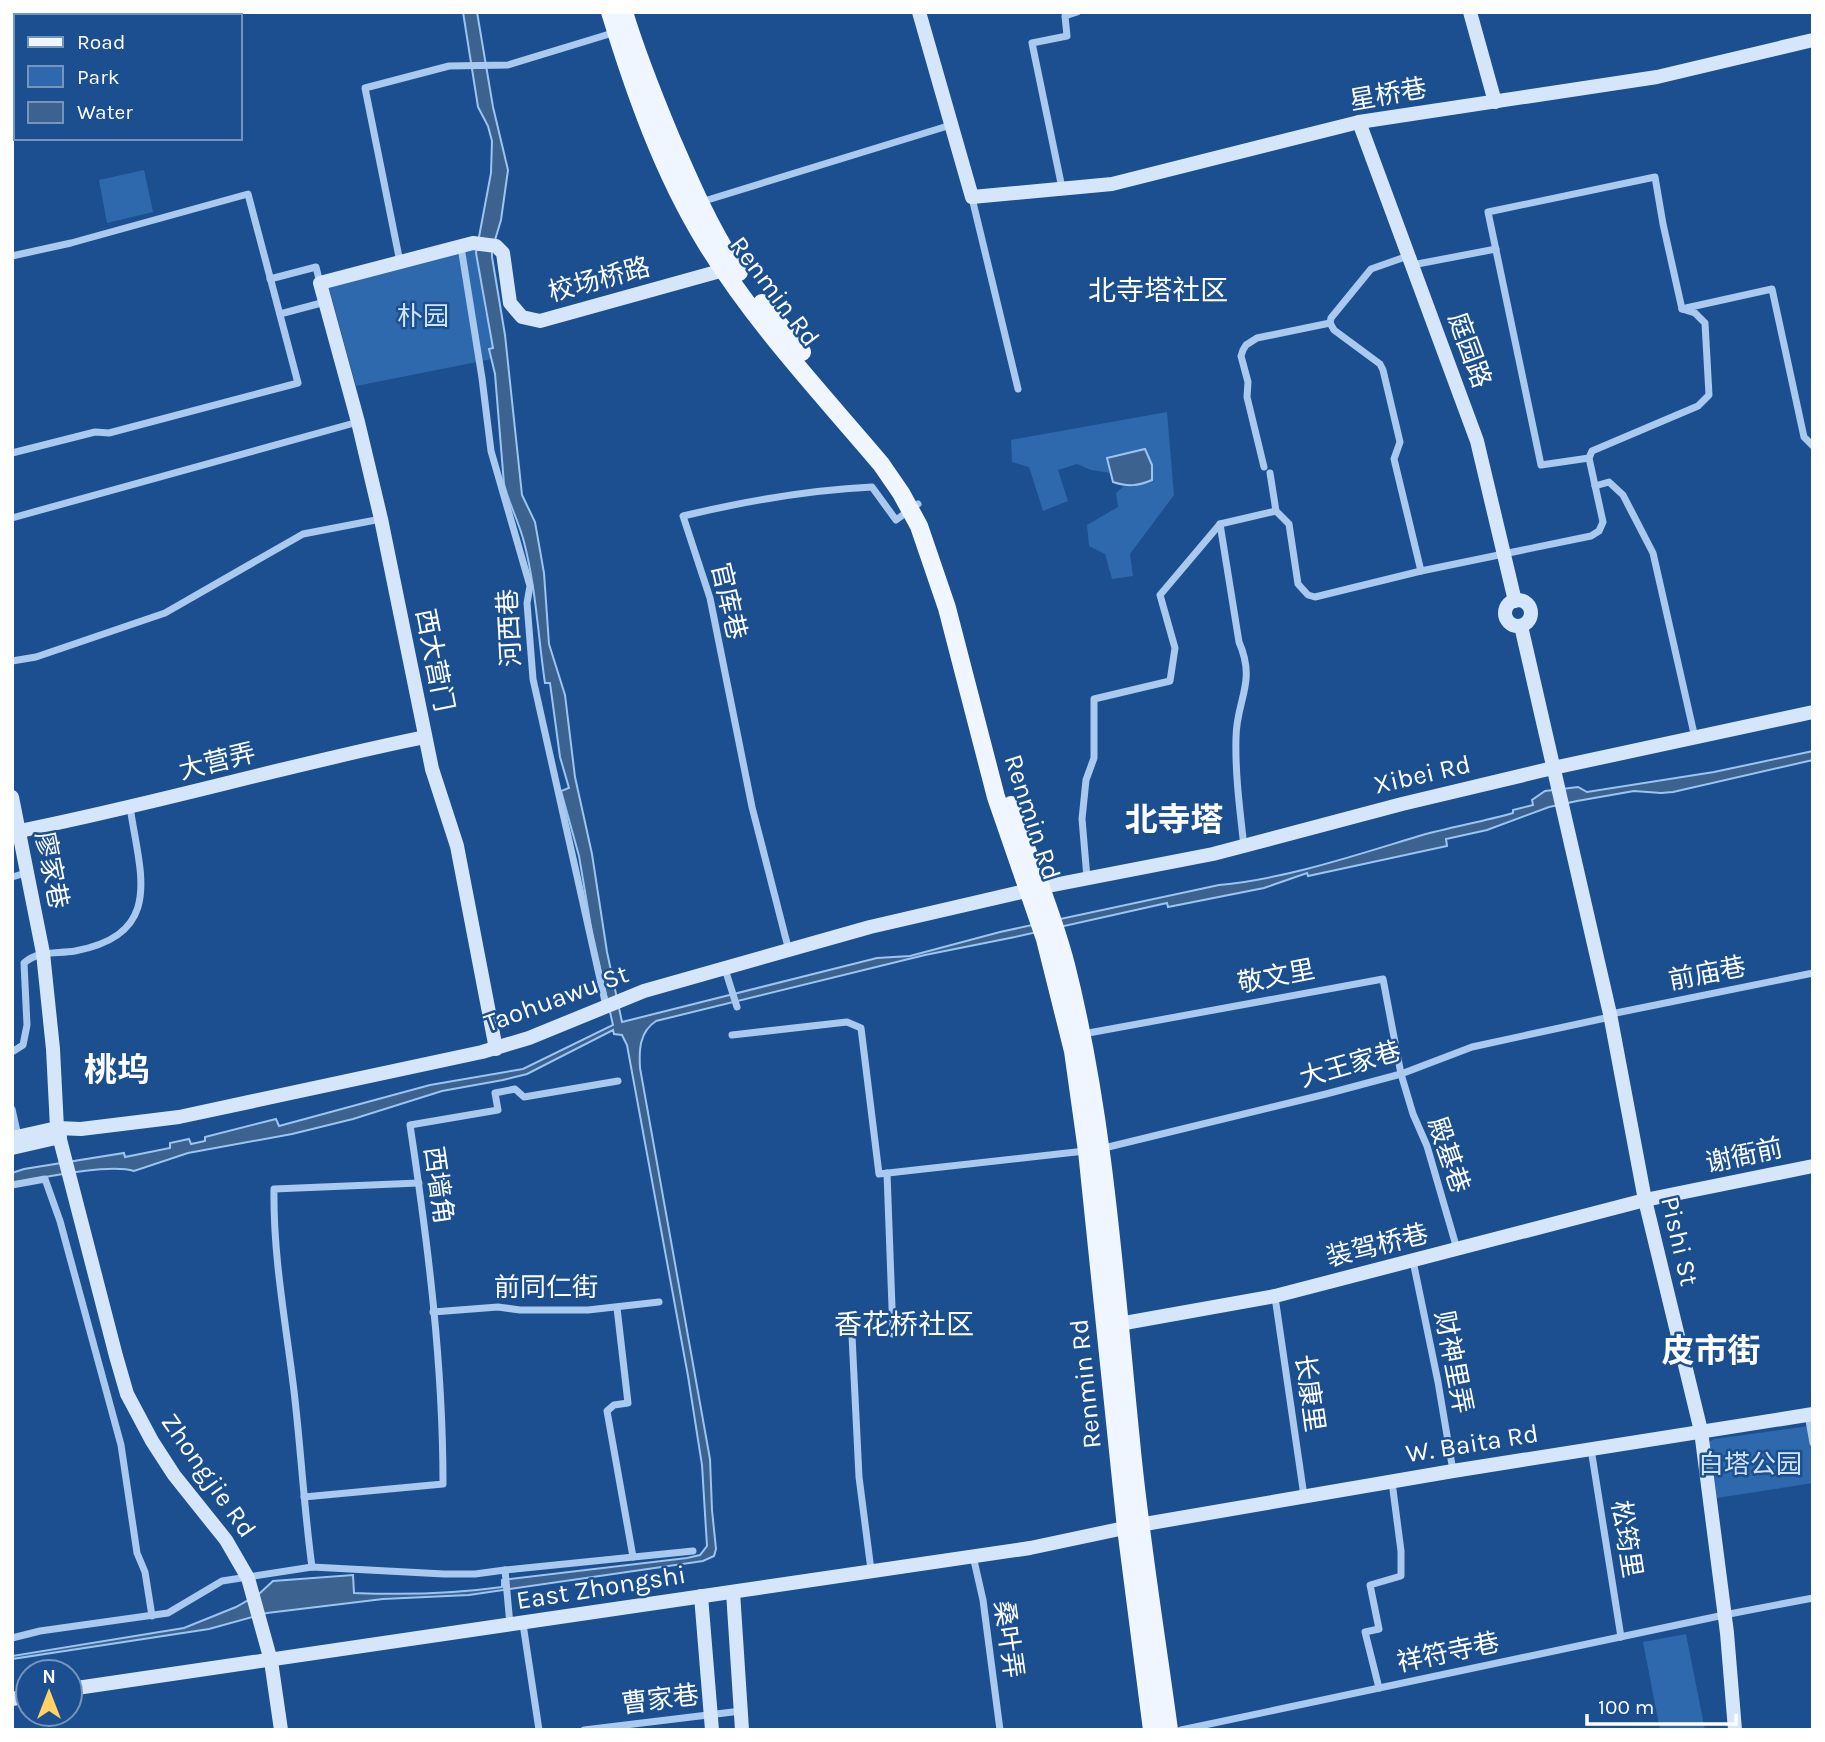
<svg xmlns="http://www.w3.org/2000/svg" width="1825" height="1742" font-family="Karla,'Noto Sans SC',sans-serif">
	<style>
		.green { fill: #2e69ad }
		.water { fill: #3c6290; stroke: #9cc4f0; stroke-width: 2 }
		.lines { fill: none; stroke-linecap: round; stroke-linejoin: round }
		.street { stroke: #a9c9ee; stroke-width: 7 }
		.secondary { stroke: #d6e6fa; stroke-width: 14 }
		.primary { stroke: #f0f6ff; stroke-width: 18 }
		.labels { text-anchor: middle; stroke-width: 5; stroke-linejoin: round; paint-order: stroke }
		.street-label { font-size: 26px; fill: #fff; stroke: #1b4f8f }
		.park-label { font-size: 26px; fill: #cfe3fa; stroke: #1b4f8f }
		.neighbourhood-label { font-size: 28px; fill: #fff; stroke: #1b4f8f }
		.district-label { font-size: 33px; font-weight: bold; fill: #fff; stroke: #1b4f8f }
	</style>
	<rect width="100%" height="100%" fill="#1b4f8f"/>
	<g class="green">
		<path d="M 144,170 L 153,212 L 107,223 L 99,180 Z"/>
		<path d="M 477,245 L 485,312 L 492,332 L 493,348 L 490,350 L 492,359 L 356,386 L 328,284 Z"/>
		<path d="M 1167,412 L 1174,495 L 1130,554 L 1133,576 L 1112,579 L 1105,554 L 1089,546 L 1087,525 L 1118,507 L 1116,493 L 1124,486 L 1138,485 L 1107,458 L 1111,473 L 1091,470 L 1077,464 L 1058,470 L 1068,501 L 1043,511 L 1029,467 L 1012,462 L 1011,440 Z"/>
		<path d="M 1810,1426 L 1813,1442 L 1813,1483 L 1717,1498 L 1709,1442 L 1714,1439 Z"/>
		<path d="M 1686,1634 L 1705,1730 L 1660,1730 L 1643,1642 Z"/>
	</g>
	<g class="water">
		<path d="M 463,12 L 477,12 L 493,107 L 508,170 L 501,220 L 492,250 L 492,257 L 505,335 L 522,495 L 535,522 L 544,573 L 549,644 L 565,695 L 575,777 L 592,854 L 607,952 L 622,1022 L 877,958 L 910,956 L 1000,932 L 1219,885 C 1285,879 1356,855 1419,836 C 1450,827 1482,822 1513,813 L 1513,810 L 1533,805 L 1532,800 L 1545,791 L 1578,787 L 1587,792 L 1714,772 L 1813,751 L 1813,760 L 1673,792 L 1661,793 L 1634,791 L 1577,801 L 1549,807 L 1487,830 L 1446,839 L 1447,846 L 1308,876 L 1307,873 L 1264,888 L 1168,907 L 1167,903 L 1015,937 L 925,955 L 656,1021 C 639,1032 639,1051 640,1068 L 710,1459 L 712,1510 L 716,1549 L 714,1556 L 703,1561 L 469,1595 L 383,1599 L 267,1613 L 209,1629 L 12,1659 L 12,1656 L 184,1628 L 236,1607 L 259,1594 L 273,1581 L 353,1575 L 354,1593 C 404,1595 452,1594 502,1587 L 502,1580 L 687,1558 L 700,1555 L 707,1546 L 702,1465 L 688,1376 L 627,1045 L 622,1035 L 614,1034 L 613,1030 L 527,1074 L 503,1080 L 442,1091 L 353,1119 L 292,1134 L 188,1153 L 134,1171 C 110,1163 40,1178 12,1183 L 12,1173 L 24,1169 L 124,1153 L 125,1157 L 170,1148 L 170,1143 L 189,1139 L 191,1144 L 205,1141 L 205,1137 L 276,1119 L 279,1126 L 430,1085 L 523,1069 L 613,1025 L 593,939 L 579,856 L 561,791 L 569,788 L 560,757 L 550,683 L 545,683 C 538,636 536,588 524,542 C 519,522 509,504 504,484 L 495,374 L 489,349 L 493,348 L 476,253 L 491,173 L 492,141 L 488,126 L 478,107 Z"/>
		<path d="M 1145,449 L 1152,465 L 1152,480 C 1138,486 1128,487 1113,482 L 1107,458 Z"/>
	</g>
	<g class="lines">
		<g class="street">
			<path d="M 1062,188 L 1032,43 L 1067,36 L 1065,16 L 1077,12"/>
			<path d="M 972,198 L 1018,389"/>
			<path d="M 701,202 L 951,125"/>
			<path d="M 461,247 L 482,378 L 491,451 L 530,586 L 527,603 L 533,679 L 606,1006"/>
			<path d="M 12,256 L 71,243 L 248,194 L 298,383 L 109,433 L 95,432 L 12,453"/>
			<path d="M 1408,256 L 1371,269 L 1331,318 L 1330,323 L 1334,330 L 1380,364 L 1383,370 L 1400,442 L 1394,459 L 1421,571"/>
			<path d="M 400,262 L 365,88 L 449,66 L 508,65 L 616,32"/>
			<path d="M 1412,265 L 1496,249"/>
			<path d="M 270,279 L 316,267 L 320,283"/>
			<path d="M 1686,308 L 1772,289 L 1804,437 L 1813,446"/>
			<path d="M 280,314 L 325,302"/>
			<path d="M 1589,458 L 1541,465 L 1488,212 L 1655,177 L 1663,224 L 1682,309"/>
			<path d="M 1264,467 L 1247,397 L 1248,382 L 1241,356 L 1243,350 L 1246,345 L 1257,338 L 1330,323"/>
			<path d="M 1270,473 L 1276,511 L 1289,524 L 1298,584 L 1308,595 L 1315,597 L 1421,571 L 1591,536 L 1599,531 L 1603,522 L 1589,458 L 1592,451 L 1698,406 L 1709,395 L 1705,323 L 1695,313 L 1682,309"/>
			<path d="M 1595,486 L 1609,482 L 1623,495 L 1653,553 L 1695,738"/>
			<path d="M 12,518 L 358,422"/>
			<path d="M 1220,524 L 1239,642 C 1257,683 1236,700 1236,738 C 1235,774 1240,811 1244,847"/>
			<path d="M 12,661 L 36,657 L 165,613 L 303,534 L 381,519"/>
			<path d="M 12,877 L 26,873"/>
			<path d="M 1087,878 L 1082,819 L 1086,780 L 1094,758 L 1094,699 L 1170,681 L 1175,648 L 1160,595 L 1220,524 L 1276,511"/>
			<path d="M 789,951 L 752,807 L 710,598 L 683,516 C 746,501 807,490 872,487 L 896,520 L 918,504"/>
			<path d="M 725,969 L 737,1007"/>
			<path d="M 1611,1014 L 1813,973"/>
			<path d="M 1083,1034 L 1383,979 L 1401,1074 L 1413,1114 L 1427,1146 L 1457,1249"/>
			<path d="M 732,1035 L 847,1022 L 861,1028 L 879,1174 L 1085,1151"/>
			<path d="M 12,1052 L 23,1045 L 27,1025 L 24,963 C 39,950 56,954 75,951 C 165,934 140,874 130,807"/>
			<path d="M 12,1109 L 18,1136"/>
			<path d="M 1100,1149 L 1326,1094 L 1401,1074 L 1472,1047 L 1610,1017"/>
			<path d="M 887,1173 L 893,1334"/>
			<path d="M 12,1185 L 45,1179 L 60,1221 L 121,1445 L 137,1553 L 145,1572 L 152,1616"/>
			<path d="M 1413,1261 L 1438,1382 L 1453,1471"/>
			<path d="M 1275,1297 L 1304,1496"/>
			<path d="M 617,1308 L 628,1403 L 614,1405 L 607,1411 L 633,1557"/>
			<path d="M 433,1312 L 498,1307 L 520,1310 L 588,1310 L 659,1302"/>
			<path d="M 852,1336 L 859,1477 L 871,1570"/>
			<path d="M 1808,1415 L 1813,1443"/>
			<path d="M 1591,1449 L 1621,1637"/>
			<path d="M 304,1497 L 443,1484 C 443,1364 428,1244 410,1125 L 498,1110 L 495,1093 L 515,1089 L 524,1097 L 618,1081"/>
			<path d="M 973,1556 L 983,1600 L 1000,1730"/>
			<path d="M 312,1567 C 304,1509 301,1450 294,1391 C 286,1324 273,1257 274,1189 L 419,1183"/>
			<path d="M 505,1570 L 693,1551"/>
			<path d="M 523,1624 L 539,1730"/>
			<path d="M 12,1638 L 40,1631 L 168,1613 L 222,1581 L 312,1567 L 444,1574 L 475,1574 L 505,1570 L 510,1625"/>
			<path d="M 1379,1688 L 1365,1632 L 1379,1629 L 1370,1585 L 1401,1576 L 1401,1551 L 1392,1482"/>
			<path d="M 584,1730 L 741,1711"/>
			<path d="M 1181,1730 L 1724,1615 L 1813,1598"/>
		</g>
		<g class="secondary">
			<path d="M 919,12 L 972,197 L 1112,184 L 1359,122 L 1657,77 L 1813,40"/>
			<path d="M 1470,12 L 1495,102"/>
			<path d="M 1359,122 L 1477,441 L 1515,601"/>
			<circle cx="1518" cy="613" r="13"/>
			<path d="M 1521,626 L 1610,1014 L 1645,1200 L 1701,1431 L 1727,1633 L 1735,1730"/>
			<path d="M 12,797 L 43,953 L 53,1049 L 57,1128 L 116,1356 L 127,1394 L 152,1441 L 174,1475 L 226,1540 L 248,1578 L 271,1661 L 281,1730"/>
			<path d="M 14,832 C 152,805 287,765 425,737"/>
			<path d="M 496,1049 L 457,846 L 432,769 L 381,519 L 358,422 L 320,283 L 473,243 L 496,246 L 503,253 L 510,303 L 522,317 L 540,321 L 731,268"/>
			<path d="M 12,1138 L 57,1128 L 81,1129 L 179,1117 L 482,1052 L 529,1038 L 644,991 L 870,927 L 1043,887 L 1213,854 L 1402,804 L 1553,768 L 1813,712"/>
			<path d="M 12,1148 L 60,1137"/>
			<path d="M 1119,1324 L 1275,1296 L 1645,1200 L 1813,1166"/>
			<path d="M 733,1592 L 742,1730"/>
			<path d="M 701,1596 L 712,1730"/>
			<path d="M 70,1689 L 1030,1548 L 1139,1525 L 1453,1471 L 1813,1414"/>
			<path d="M 12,1699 L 28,1696"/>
		</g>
		<g class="primary">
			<path d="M 610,12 C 634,91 663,173 706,243 C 755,323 821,393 881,464 L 901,493 L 919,526 L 947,608 L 996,797 L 1045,939 L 1073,1051 L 1087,1151 L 1126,1528 L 1152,1730"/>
			<path d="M 624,12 C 637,55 654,97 671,138 C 691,184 711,231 739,272"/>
			<path d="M 762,303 L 802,352"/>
			<path d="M 1011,805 C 1029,859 1052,910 1066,965 C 1105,1119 1115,1284 1131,1441 C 1140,1538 1156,1633 1169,1730"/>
		</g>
	</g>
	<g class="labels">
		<g class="street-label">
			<text transform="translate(1388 94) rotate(-10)" y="9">星桥巷</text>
			<text transform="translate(599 279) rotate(-15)" y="9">校场桥路</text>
			<text transform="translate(775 291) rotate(53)" y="9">Renmin Rd</text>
			<text transform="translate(1470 350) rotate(70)" y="9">庭园路</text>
			<text transform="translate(729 601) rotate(77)" y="9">官库巷</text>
			<text transform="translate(509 628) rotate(-93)" y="9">河西巷</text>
			<text transform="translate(435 660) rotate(79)" y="9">西大营门</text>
			<text transform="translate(217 761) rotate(-14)" y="9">大营弄</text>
			<text transform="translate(1422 774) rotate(-13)" y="9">Xibei Rd</text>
			<text transform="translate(1033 817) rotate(72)" y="9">Renmin Rd</text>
			<text transform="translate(52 870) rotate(79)" y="9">廖家巷</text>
			<text transform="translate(1707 973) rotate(-11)" y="9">前庙巷</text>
			<text transform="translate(1276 976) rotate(-11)" y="9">敬文里</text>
			<text transform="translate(556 998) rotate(-20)" y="9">Taohuawu St</text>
			<text transform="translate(1350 1064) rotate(-16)" y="9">大王家巷</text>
			<text transform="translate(1449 1155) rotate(71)" y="9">殿基巷</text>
			<text transform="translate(1744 1155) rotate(-12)" y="9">谢衙前</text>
			<text transform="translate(439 1185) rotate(82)" y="9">西墙角</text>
			<text transform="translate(1680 1241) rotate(77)" y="9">Pishi St</text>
			<text transform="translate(1377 1245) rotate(-14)" y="9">装驾桥巷</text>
			<text x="546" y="1296">前同仁街</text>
			<text transform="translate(1454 1362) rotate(79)" y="9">财神里弄</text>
			<text transform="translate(1085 1384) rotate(-96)" y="9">Renmin Rd</text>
			<text transform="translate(1310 1393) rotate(82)" y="9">长康里</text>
			<text transform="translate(1472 1443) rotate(-9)" y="9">W. Baita Rd</text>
			<text transform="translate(209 1475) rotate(55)" y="9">Zhongjie Rd</text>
			<text transform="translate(1627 1539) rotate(81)" y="9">松筠里</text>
			<text transform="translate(601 1587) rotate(-9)" y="9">East Zhongshi</text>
			<text transform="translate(1009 1639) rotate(82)" y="9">桑叶弄</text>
			<text transform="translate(1448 1652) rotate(-12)" y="9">祥符寺巷</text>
			<text transform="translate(660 1699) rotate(-7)" y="9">曹家巷</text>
		</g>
		<g class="park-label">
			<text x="423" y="325">朴园</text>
			<text x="1750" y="1473">白塔公园</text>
		</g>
		<g class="neighbourhood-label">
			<text x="1158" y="300">北寺塔社区</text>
			<text x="904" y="1334">香花桥社区</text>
		</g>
		<g class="district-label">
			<text x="1174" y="831">北寺塔</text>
			<text x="117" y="1081">桃坞</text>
			<text x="1711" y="1362">皮市街</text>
		</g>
	</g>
	<rect width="1825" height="1742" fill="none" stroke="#ffffff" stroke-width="28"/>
	<rect x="14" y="14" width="228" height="126" fill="#1b4f8f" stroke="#7695bc" stroke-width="2"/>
	<rect x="28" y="37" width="35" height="10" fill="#f0f6ff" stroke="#7695bc" stroke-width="2"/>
	<text x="77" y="49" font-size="21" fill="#ffffff">Road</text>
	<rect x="28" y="66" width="35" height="21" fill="#2e69ad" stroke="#7695bc" stroke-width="2"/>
	<text x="77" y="84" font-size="21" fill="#ffffff">Park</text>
	<rect x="28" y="102" width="35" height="21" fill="#3c6290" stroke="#7695bc" stroke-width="2"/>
	<text x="77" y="119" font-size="21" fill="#ffffff">Water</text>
	<g transform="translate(49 1693)"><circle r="33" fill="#1b4f8f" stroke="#7695bc" stroke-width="2"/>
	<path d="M0-5L12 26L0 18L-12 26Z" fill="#ffd166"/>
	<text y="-10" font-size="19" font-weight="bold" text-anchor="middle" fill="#ffffff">N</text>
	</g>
	<path d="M1587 1714v10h149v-10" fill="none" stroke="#ffffff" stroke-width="3.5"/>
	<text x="1598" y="1714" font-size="21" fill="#ffffff" stroke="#1b4f8f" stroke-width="5" paint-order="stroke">100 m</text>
</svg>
